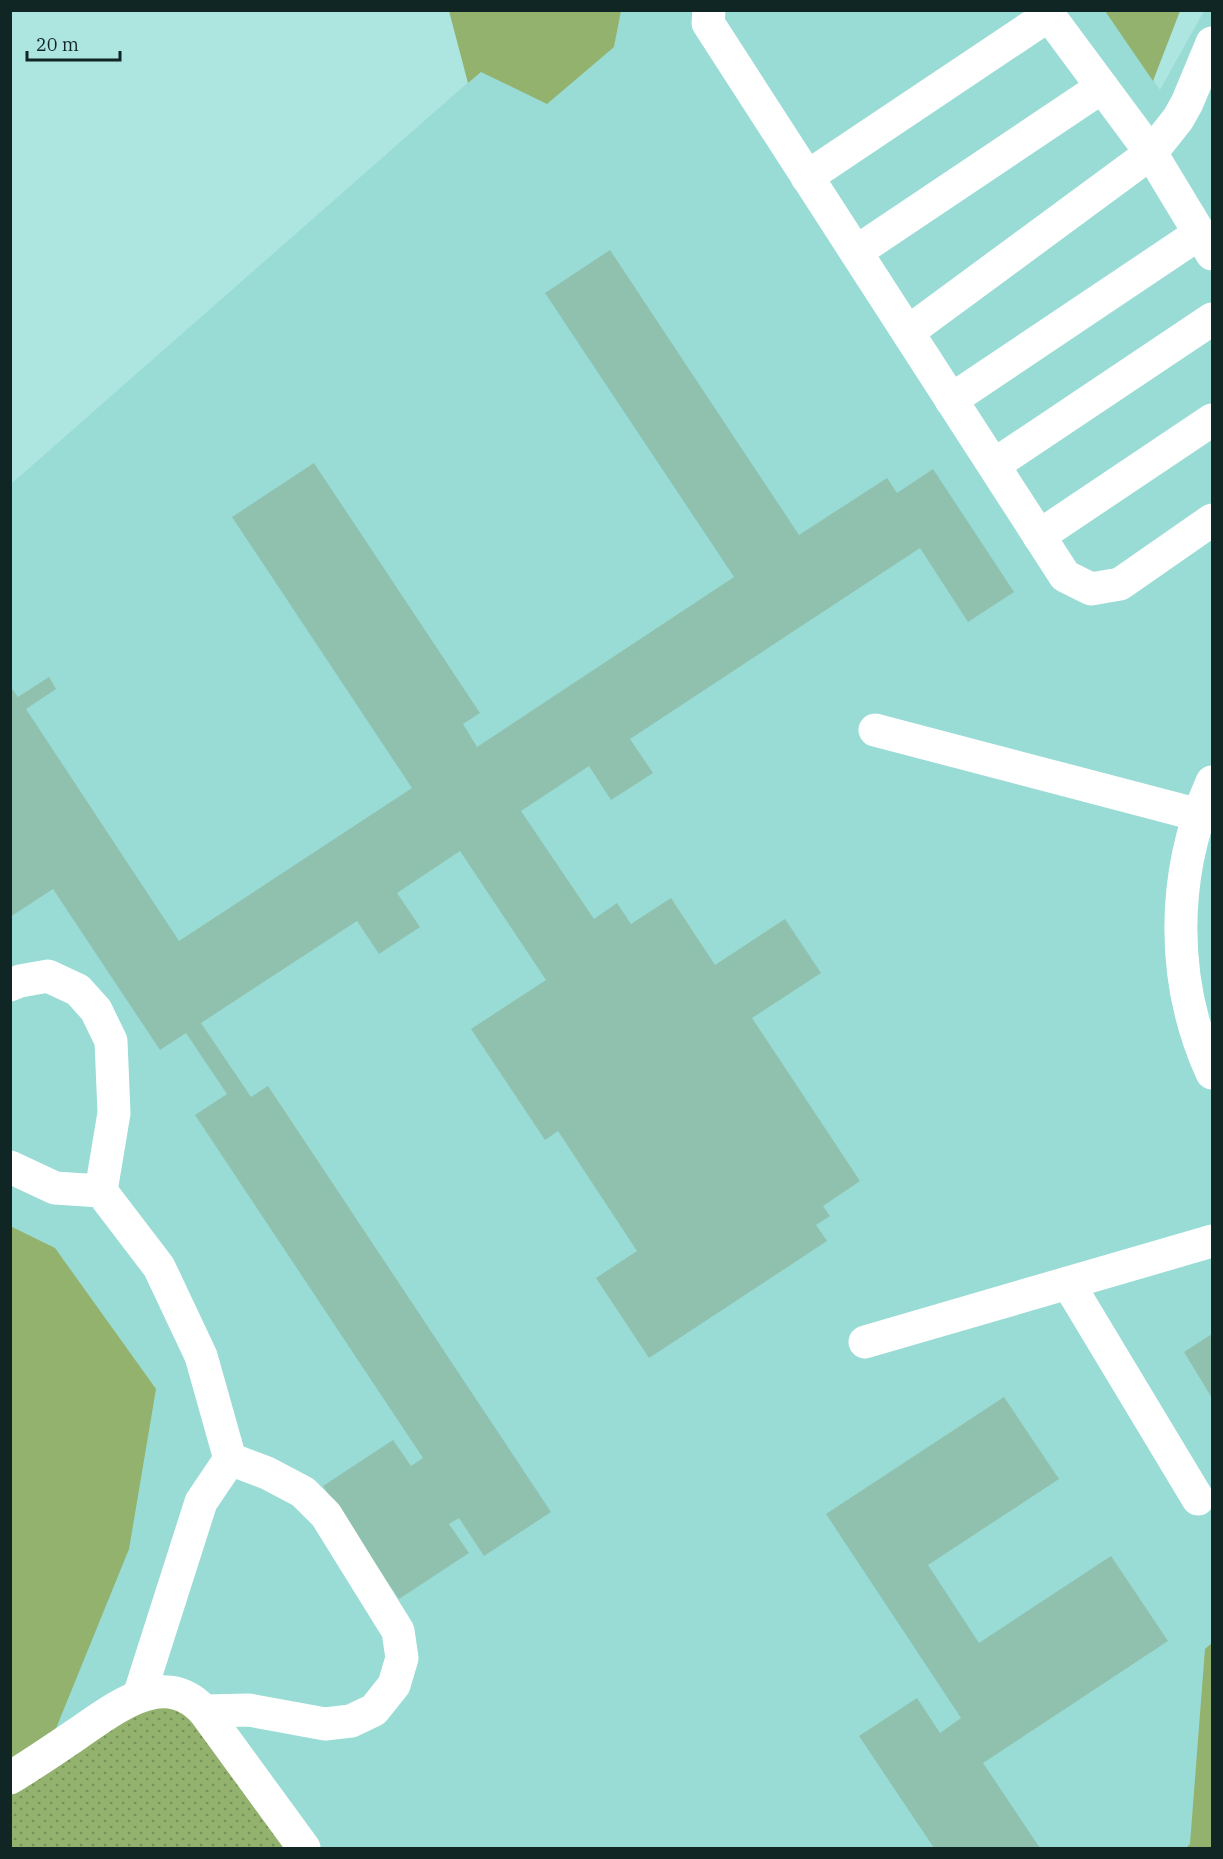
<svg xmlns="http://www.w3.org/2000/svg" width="1223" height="1859" font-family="'IBM Plex Serif',serif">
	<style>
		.built { fill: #99dbd5 }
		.grass { fill: #92b26d }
		.park { fill: url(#park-dots) }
		.building { fill: #90c1ae }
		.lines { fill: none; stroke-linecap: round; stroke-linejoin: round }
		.minor { stroke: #fff; stroke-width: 33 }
	</style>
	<defs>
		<pattern id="park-dots" width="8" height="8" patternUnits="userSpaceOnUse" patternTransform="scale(1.5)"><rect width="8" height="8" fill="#92b26d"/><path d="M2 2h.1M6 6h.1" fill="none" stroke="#769159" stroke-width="1.8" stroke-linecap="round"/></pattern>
	</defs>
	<rect width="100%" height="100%" fill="#ade5e0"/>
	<path class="built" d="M 621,11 L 1105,11 L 1160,90 L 1204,11 L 1212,11 L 1212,1848 L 304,1848 L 11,1777 L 10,485 L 480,72 L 614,47 Z"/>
	<g class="grass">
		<path d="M 449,11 L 449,10 L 621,11 L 614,47 L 547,104 L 481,72 L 468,83 Z"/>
		<path d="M 1105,11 L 1180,11 L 1153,81 Z"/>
		<path d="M 10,1226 L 55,1248 L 156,1389 L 129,1549 L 46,1753 L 10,1777 Z"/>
		<path d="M 1212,1643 L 1212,1848 L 1186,1848 L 1190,1844 L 1205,1649 Z"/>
	</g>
	<path class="park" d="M 174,1693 L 304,1848 L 11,1848 L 11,1778 Z"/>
	<g class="building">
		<path d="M 610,250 L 799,535 L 887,478 L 897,493 L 933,469 L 1014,592 L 968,622 L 920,548 L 630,739 L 653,773 L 611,800 L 589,766 L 521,811 L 594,919 L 617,903 L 631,924 L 671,898 L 715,965 L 785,919 L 821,973 L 752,1018 L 860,1181 L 823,1206 L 830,1216 L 816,1225 L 827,1241 L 649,1358 L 596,1278 L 637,1251 L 558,1131 L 545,1140 L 471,1029 L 546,980 L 460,851 L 397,893 L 420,927 L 379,954 L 357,921 L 201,1023 L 251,1097 L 268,1086 L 551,1512 L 484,1556 L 459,1518 L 449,1524 L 469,1553 L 399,1599 L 323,1486 L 393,1440 L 411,1466 L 423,1458 L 195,1115 L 227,1094 L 186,1033 L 160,1050 L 53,889 L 10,917 L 10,686 L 18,697 L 49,677 L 56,689 L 26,709 L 179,941 L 412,788 L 232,517 L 314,463 L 480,713 L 463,724 L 477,747 L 734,577 L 545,293 Z"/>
		<path d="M 1212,1334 L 1212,1398 L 1184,1352 Z"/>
		<path d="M 1004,1397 L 1059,1479 L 928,1565 L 979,1643 L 1111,1556 L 1168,1641 L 983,1763 L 1040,1848 L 934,1848 L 859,1736 L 917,1698 L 940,1733 L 961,1718 L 826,1514 Z"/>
	</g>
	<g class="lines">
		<g class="minor">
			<path d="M 709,10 L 708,23 L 1065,576 L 1091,589 L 1120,584 L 1212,520"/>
			<path d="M 1045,10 L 1151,153 L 1212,254"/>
			<path d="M 807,177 L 1049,15"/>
			<path d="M 856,252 L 1102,87"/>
			<path d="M 908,332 L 1151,153 L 1178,119 L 1187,103 L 1212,43"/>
			<path d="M 951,400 L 1200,233"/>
			<path d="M 994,465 L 1212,319"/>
			<path d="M 1039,536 L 1212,420"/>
			<path d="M 875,730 L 1199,815"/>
			<path d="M 1212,782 C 1171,874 1170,981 1212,1073"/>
			<path d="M 10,985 L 20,981 L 48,976 L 78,990 L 96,1010 L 111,1041 L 114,1113 L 101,1191"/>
			<path d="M 10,1167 L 55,1188 L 101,1191 L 159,1267 L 201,1356 L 230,1459 L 201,1502 L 139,1696"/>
			<path d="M 1068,1283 L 1198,1499"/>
			<path d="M 865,1342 L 1212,1241"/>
			<path d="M 204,1711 L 249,1710 L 325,1724 L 351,1721 L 374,1710 L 394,1685 L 402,1658 L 398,1631 L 326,1515 L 303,1492 L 267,1473 L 230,1459"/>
			<path d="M 10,1778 C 33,1764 55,1749 77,1734 C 114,1709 164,1667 204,1711 L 304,1848"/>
		</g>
	</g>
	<rect width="1223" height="1859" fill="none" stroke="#102625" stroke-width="24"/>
	<path d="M27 51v9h93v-9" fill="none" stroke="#102625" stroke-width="3"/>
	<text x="36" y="51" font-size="18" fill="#102625" stroke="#ade5e0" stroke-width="4.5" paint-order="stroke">20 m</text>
</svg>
